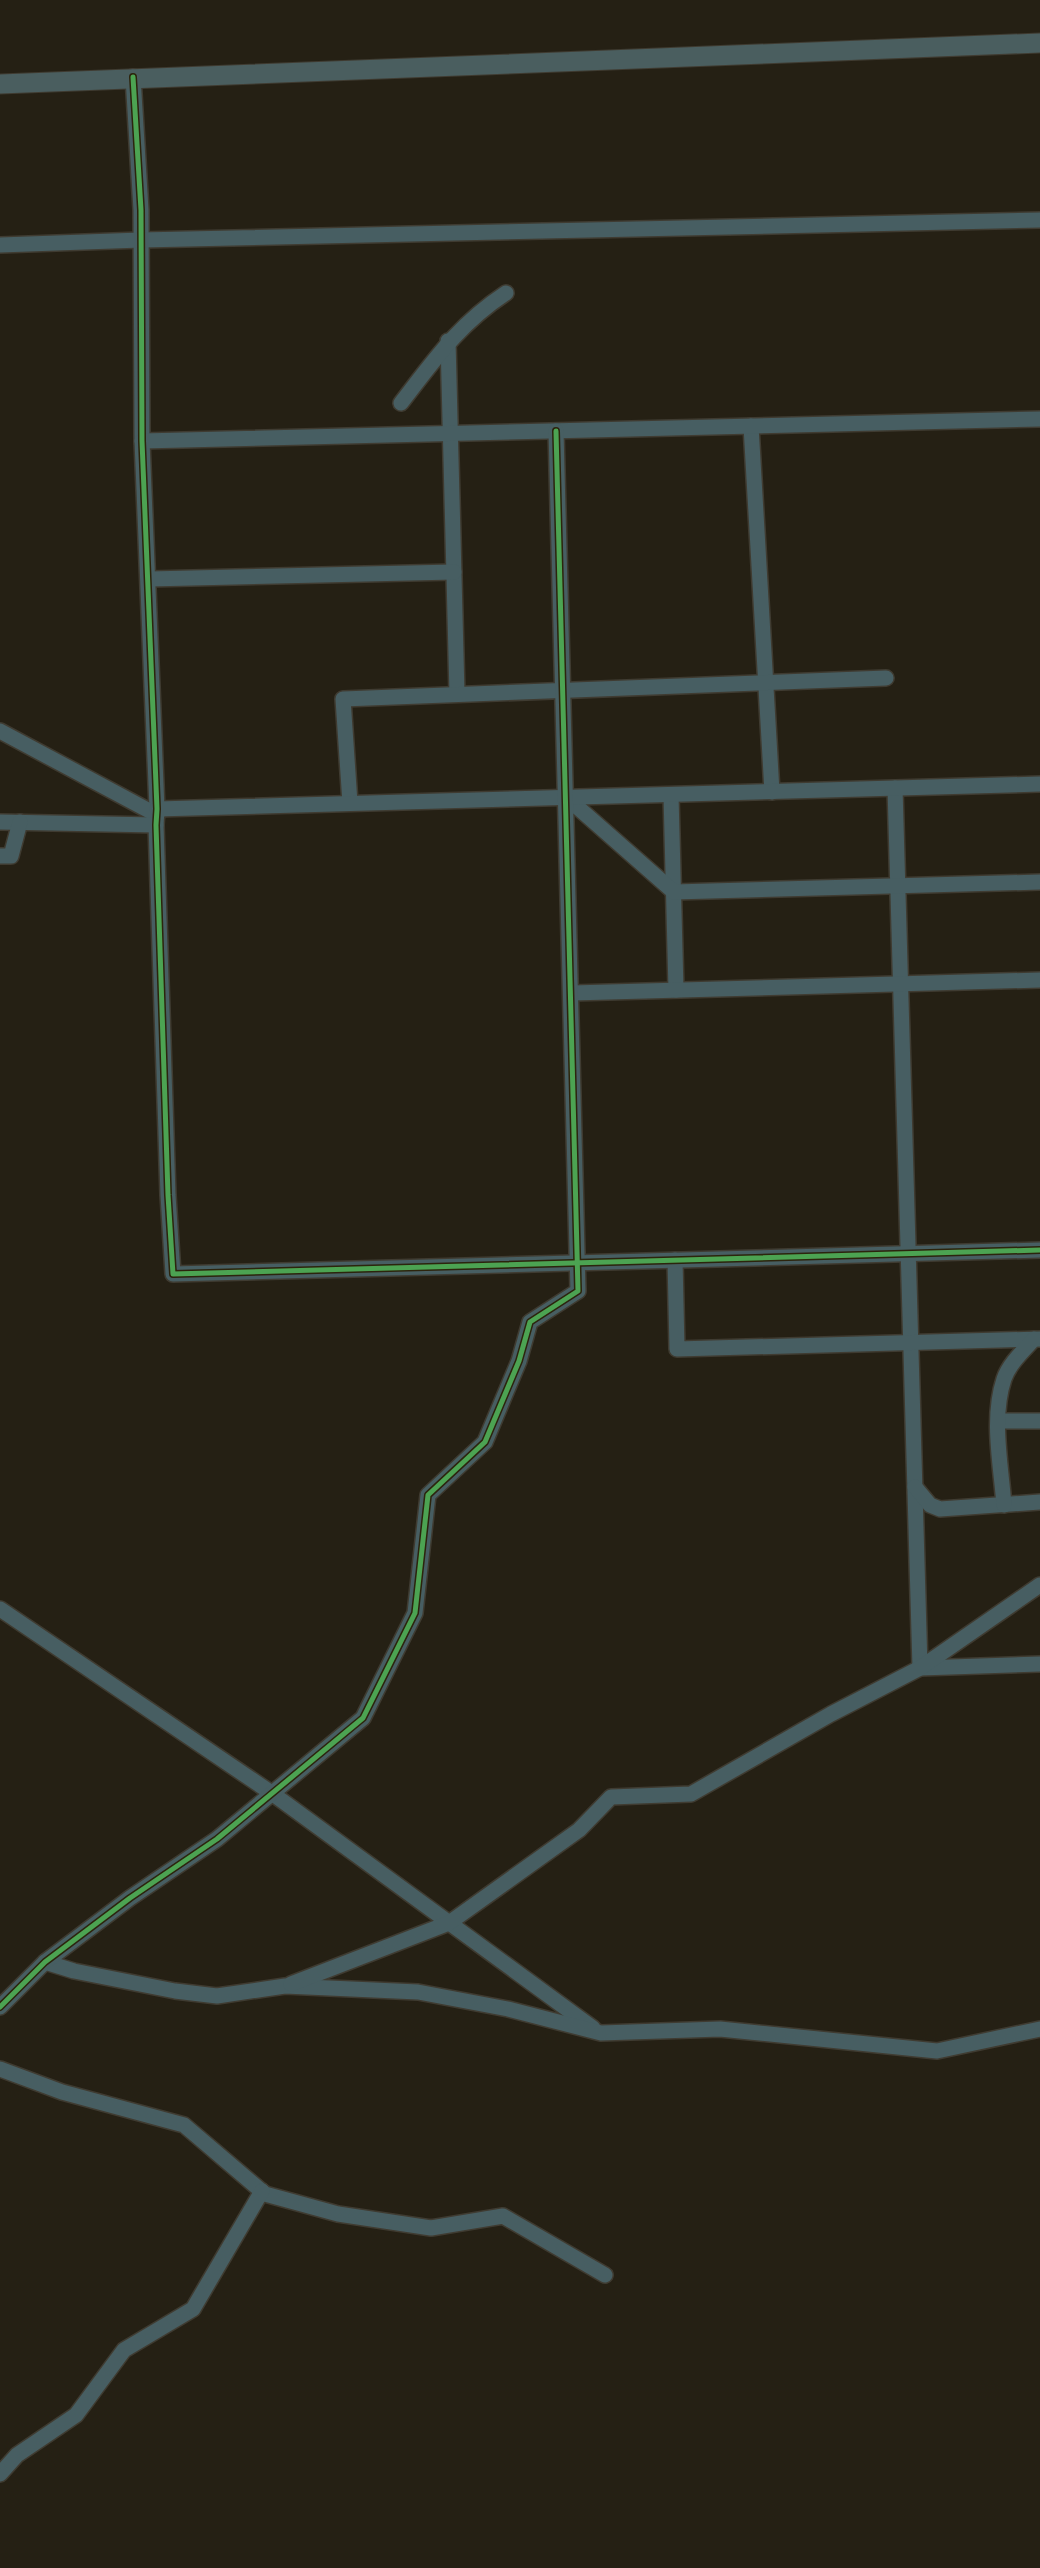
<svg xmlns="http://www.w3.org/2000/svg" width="1040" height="2568" font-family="Overpass,sans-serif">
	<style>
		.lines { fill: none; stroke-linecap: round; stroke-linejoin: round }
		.minor-casing { stroke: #3f3b31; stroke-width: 18 }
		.major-casing { stroke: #3f3b31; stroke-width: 21 }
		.minor { stroke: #475e62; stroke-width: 15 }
		.major { stroke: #4a5e5f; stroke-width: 19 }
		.cycleway-casing { stroke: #2c240d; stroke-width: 8 }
		.cycleway { stroke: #4ca352; stroke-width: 5 }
	</style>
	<rect width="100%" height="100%" fill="#252014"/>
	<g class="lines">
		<defs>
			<g id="minor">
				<path d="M 133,77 L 141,210 L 142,441 L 157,809 L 156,825 L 168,1195 L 173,1274 L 1040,1250"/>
				<path d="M 0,245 L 141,240 L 1040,220"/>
				<path d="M 448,341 L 457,694"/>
				<path d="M 401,403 C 435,359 459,324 506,293"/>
				<path d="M 751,426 L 772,792"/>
				<path d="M 142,441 L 1040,419"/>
				<path d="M 149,579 L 454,572"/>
				<path d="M 0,731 L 157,815"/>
				<path d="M 895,788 L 920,1668 L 1040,1664"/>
				<path d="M 671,795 L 676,990"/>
				<path d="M 566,797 L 674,892 L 1040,882"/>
				<path d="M 350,803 L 343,699 L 886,678"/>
				<path d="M 157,809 L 1040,784"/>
				<path d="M 0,822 L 156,825"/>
				<path d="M 0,856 L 11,856 L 20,822"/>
				<path d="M 572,993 L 1040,980"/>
				<path d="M 675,1260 L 677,1349 L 1040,1339"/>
				<path d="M 999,1421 L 1040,1421"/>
				<path d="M 915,1487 L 930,1505 L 940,1509 L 1040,1502"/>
				<path d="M 1004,1505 C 1001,1465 991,1418 1004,1379 C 1009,1364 1023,1351 1034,1339"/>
				<path d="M 0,1609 L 273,1794 L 593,2028"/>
				<path d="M 45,1962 L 74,1971 L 175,1991 L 217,1996 L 285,1986 L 418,1992 L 508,2009 L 601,2033 L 720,2029 L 937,2051 L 1040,2029"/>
				<path d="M 291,1984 L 449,1923 L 579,1830 L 611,1797 L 691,1794 L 831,1714 L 920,1668 L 1040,1585"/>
				<path d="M 0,2007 L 45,1962 L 130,1898 L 217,1839 L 363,1718 L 415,1613 L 428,1495 L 485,1442 L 519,1361 L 530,1322 L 578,1291 L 556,431"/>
				<path d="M 0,2069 L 62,2092 L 184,2125 L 265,2194 L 338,2214 L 431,2228 L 503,2216 L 605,2275"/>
				<path d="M 0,2474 L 17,2455 L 76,2415 L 124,2350 L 193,2309 L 262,2191"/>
			</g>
			<path id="major" d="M 0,84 L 1040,43"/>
		</defs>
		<use href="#minor" class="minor-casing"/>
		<use href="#major" class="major-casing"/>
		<use href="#minor" class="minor"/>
		<use href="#major" class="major"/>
		<defs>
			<g id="cycleway">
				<path d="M 133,77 L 141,210 L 142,441 L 157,809 L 156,825 L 168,1195 L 173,1274 L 1040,1250"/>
				<path d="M 0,2007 L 45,1962 L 130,1898 L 217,1839 L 363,1718 L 415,1613 L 428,1495 L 485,1442 L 519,1361 L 530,1322 L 578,1291 L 556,431"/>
			</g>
		</defs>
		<use href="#cycleway" class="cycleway-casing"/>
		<use href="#cycleway" class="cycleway"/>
	</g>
</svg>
